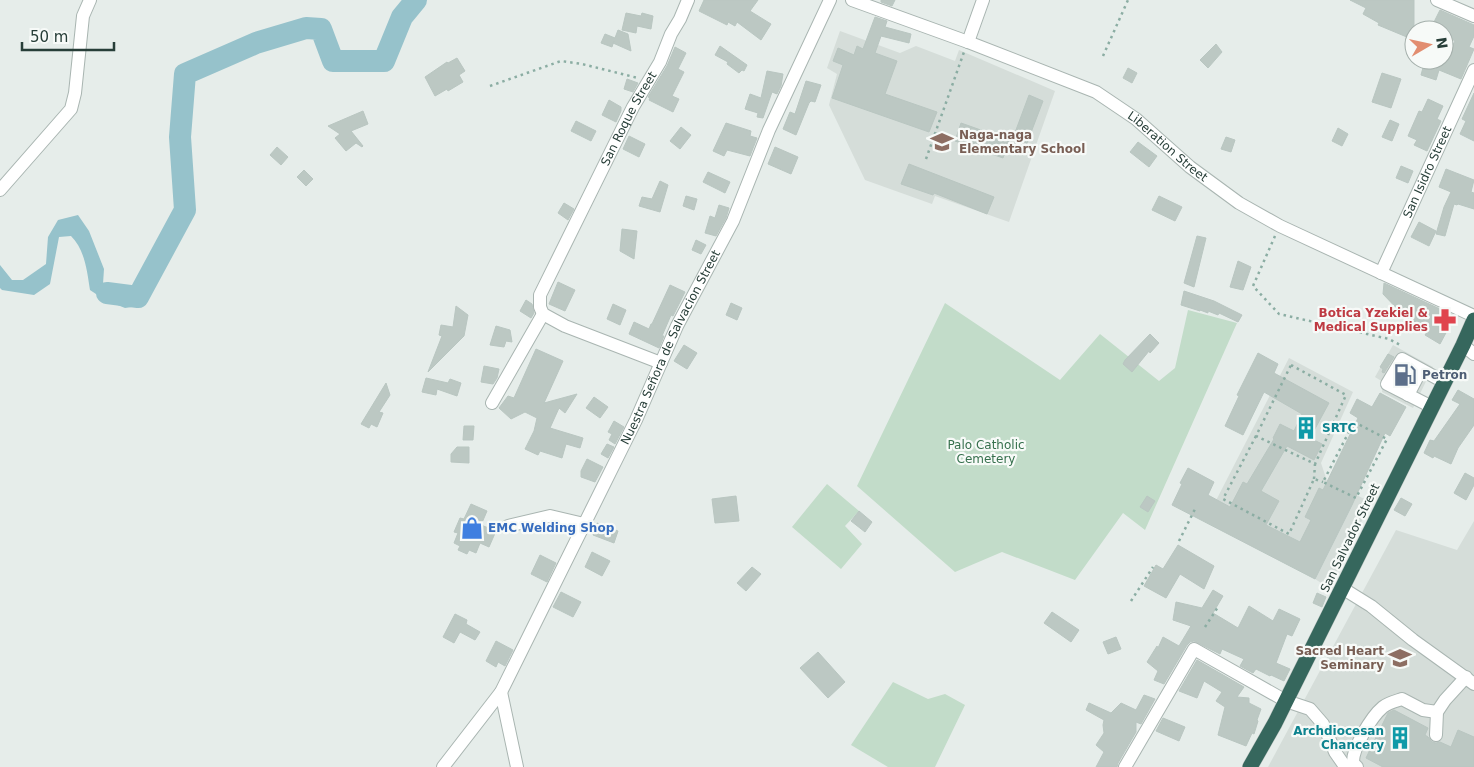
<svg xmlns="http://www.w3.org/2000/svg" width="1474" height="767" font-family="'DejaVu Sans',sans-serif">
	<style>
		.built { fill: #d5ddd9 }
		.green { fill: #c2dcc9 }
		.water { fill: #96c2cb }
		.lines { fill: none; stroke-linecap: round; stroke-linejoin: round }
		.river { stroke: #96c2cb; stroke-width: 22 }
		.building { fill: #bcc8c3; stroke: #b9c6c1 }
		.minor-casing { stroke: #a9b5b1; stroke-width: 14 }
		.highway-casing { stroke: #c3c9c7; stroke-width: 16 }
		.path { stroke: #8bada3; stroke-width: 2.5; stroke-dasharray: 2.5 4; stroke-linecap: butt }
		.minor { stroke: #fff; stroke-width: 12 }
		.highway { stroke: #36675d; stroke-width: 15 }
		.labels { text-anchor: middle; stroke-width: 4.5; stroke-linejoin: round; paint-order: stroke }
		.street-label { font-size: 12px; fill: #273e38; stroke: #f7faf8 }
		.education-label { font-size: 12px; font-weight: bold; fill: #785e54; stroke: #f7faf8; text-anchor: start }
		.health-label { font-size: 12px; font-weight: bold; fill: #be3a42; stroke: #f7faf8; text-anchor: end }
		.service-label { font-size: 12px; font-weight: bold; fill: #4e5e75; stroke: #f7faf8; text-anchor: start }
		.culture-label { font-size: 12px; font-weight: bold; fill: #0d838f; stroke: #f7faf8; text-anchor: start }
		.park-label { font-size: 12px; fill: #36704d; stroke: #f7faf8 }
		.shop-label { font-size: 12px; font-weight: bold; fill: #366cbe; stroke: #f7faf8; text-anchor: start }
	</style>
	<rect width="100%" height="100%" fill="#e6edea"/>
	<g class="built">
		<path d="M 840,31 L 900,53 L 916,46 L 955,61 L 959,50 L 1055,91 L 1009,222 L 935,196 L 932,204 L 865,180 L 829,105 L 837,74 L 827,68 Z"/>
		<path d="M 1393,345 L 1433,367 L 1413,408 L 1382,392 L 1383,382 L 1375,377 Z"/>
		<path d="M 1289,358 L 1353,392 L 1321,463 L 1327,481 L 1371,502 L 1329,588 L 1315,579 L 1205,522 Z"/>
		<path d="M 1474,521 L 1474,767 L 1268,767 L 1396,530 L 1457,550 Z"/>
	</g>
	<g class="green">
		<path d="M 945,303 L 1060,380 L 1100,334 L 1159,381 L 1175,368 L 1188,310 L 1237,323 L 1145,530 L 1123,513 L 1075,580 L 1002,552 L 955,572 L 857,486 Z"/>
		<path d="M 827,484 L 859,511 L 845,526 L 862,544 L 841,569 L 792,527 Z"/>
		<path d="M 893,682 L 928,699 L 945,694 L 965,705 L 935,767 L 888,767 L 851,745 Z"/>
	</g>
	<path class="water" d="M 78,215 L 89,231 L 104,269 L 103,284 L 115,288 L 136,289 L 139,306 L 125,308 L 105,300 L 90,290 C 87,271 85,250 71,236 L 59,237 L 50,284 L 34,295 L 2,290 L 0,288 L 0,265 L 12,280 L 23,280 L 46,264 L 48,237 L 58,220 Z"/>
	<g class="lines">
		<path class="river" d="M 107,293 L 138,297 L 185,210 L 180,137 L 185,74 L 256,43 L 306,28 L 321,29 L 333,61 L 384,61 L 402,17 L 416,0"/>
	</g>
	<g class="building">
		<path d="M 704,0 L 758,0 L 750,11 L 771,24 L 761,40 L 737,22 L 735,26 L 728,22 L 727,25 L 699,11 Z"/>
		<path d="M 881,0 L 895,0 L 892,6 L 881,2 Z"/>
		<path d="M 1350,0 L 1414,0 L 1414,40 L 1378,25 L 1379,23 L 1363,14 L 1366,8 Z"/>
		<path d="M 1440,10 L 1474,25 L 1474,36 L 1469,47 L 1474,49 L 1461,79 L 1439,70 L 1436,80 L 1421,75 L 1424,64 L 1416,60 L 1445,60 L 1455,41 L 1444,34 L 1444,30 L 1430,30 Z"/>
		<path d="M 626,13 L 641,16 L 642,13 L 653,16 L 651,29 L 637,26 L 636,33 L 622,30 Z"/>
		<path d="M 875,17 L 887,21 L 885,27 L 911,34 L 909,43 L 881,36 L 875,53 L 897,61 L 885,94 L 937,112 L 929,132 L 832,98 L 843,65 L 833,61 L 838,48 L 854,55 L 857,46 L 863,49 Z"/>
		<path d="M 618,30 L 628,34 L 631,51 L 613,43 L 614,41 L 612,47 L 601,43 L 605,34 L 615,38 Z"/>
		<path d="M 1216,44 L 1222,52 L 1208,68 L 1200,60 Z"/>
		<path d="M 720,46 L 747,65 L 744,71 L 742,70 L 739,73 L 727,64 L 728,62 L 715,55 Z"/>
		<path d="M 675,47 L 686,53 L 678,69 L 684,72 L 672,96 L 679,99 L 673,112 L 649,100 L 650,98 L 648,97 L 667,66 Z"/>
		<path d="M 457,58 L 465,71 L 459,75 L 463,82 L 448,91 L 447,89 L 435,96 L 425,77 L 447,62 L 448,63 Z"/>
		<path d="M 1128,68 L 1137,73 L 1132,83 L 1123,78 Z"/>
		<path d="M 767,71 L 783,74 L 781,86 L 777,94 L 772,92 L 763,118 L 757,117 L 758,113 L 745,109 L 750,94 L 761,98 Z"/>
		<path d="M 1382,73 L 1401,79 L 1391,108 L 1372,102 Z"/>
		<path d="M 627,79 L 638,83 L 633,92 L 624,89 Z"/>
		<path d="M 806,81 L 821,85 L 815,102 L 811,101 L 809,103 L 796,135 L 783,129 L 790,112 L 795,114 Z"/>
		<path d="M 1474,93 L 1474,141 L 1460,134 L 1466,121 L 1462,119 Z"/>
		<path d="M 1029,95 L 1043,101 L 1027,143 L 1013,138 Z"/>
		<path d="M 1428,99 L 1443,106 L 1437,119 L 1441,121 L 1427,151 L 1414,145 L 1417,140 L 1408,136 L 1419,111 L 1422,112 Z"/>
		<path d="M 609,100 L 621,107 L 621,111 L 616,122 L 602,115 Z"/>
		<path d="M 363,111 L 368,124 L 351,131 L 363,146 L 362,147 L 356,143 L 346,151 L 335,138 L 340,134 L 328,126 Z"/>
		<path d="M 1390,120 L 1399,124 L 1392,141 L 1382,137 Z"/>
		<path d="M 576,121 L 596,131 L 591,141 L 571,131 Z"/>
		<path d="M 726,123 L 751,131 L 750,136 L 757,138 L 750,156 L 727,150 L 724,156 L 713,151 Z"/>
		<path d="M 961,123 L 1009,140 L 1003,158 L 955,141 Z"/>
		<path d="M 681,127 L 691,135 L 680,149 L 670,141 Z"/>
		<path d="M 1338,128 L 1348,134 L 1342,146 L 1332,141 Z"/>
		<path d="M 629,136 L 645,144 L 639,157 L 623,149 Z"/>
		<path d="M 1226,137 L 1235,140 L 1231,152 L 1221,149 Z"/>
		<path d="M 1138,142 L 1157,156 L 1149,167 L 1130,152 Z"/>
		<path d="M 277,147 L 288,157 L 281,165 L 270,155 Z"/>
		<path d="M 775,147 L 798,157 L 791,174 L 768,164 Z"/>
		<path d="M 909,164 L 994,197 L 987,214 L 934,193 L 933,195 L 901,184 Z"/>
		<path d="M 1401,166 L 1413,171 L 1408,183 L 1396,178 Z"/>
		<path d="M 1446,169 L 1474,180 L 1471,192 L 1474,193 L 1474,209 L 1458,204 L 1457,205 L 1454,204 L 1445,236 L 1436,234 L 1444,207 L 1451,192 L 1439,187 Z"/>
		<path d="M 304,170 L 313,179 L 306,186 L 297,177 Z"/>
		<path d="M 708,172 L 730,182 L 725,193 L 703,182 Z"/>
		<path d="M 660,181 L 668,185 L 660,212 L 639,206 L 642,197 L 652,199 Z"/>
		<path d="M 686,196 L 697,199 L 694,210 L 683,206 Z"/>
		<path d="M 1159,196 L 1182,207 L 1175,221 L 1152,210 Z"/>
		<path d="M 564,203 L 574,209 L 568,220 L 558,213 Z"/>
		<path d="M 719,205 L 729,208 L 726,218 L 716,236 L 705,233 L 710,216 L 715,218 Z"/>
		<path d="M 1419,222 L 1436,231 L 1429,246 L 1411,237 Z"/>
		<path d="M 622,229 L 637,231 L 634,259 L 620,251 Z"/>
		<path d="M 1197,236 L 1206,238 L 1194,287 L 1184,283 Z"/>
		<path d="M 696,240 L 706,245 L 701,254 L 692,250 Z"/>
		<path d="M 1238,261 L 1251,267 L 1243,290 L 1230,287 Z"/>
		<path d="M 558,282 L 575,290 L 565,311 L 549,304 Z"/>
		<path d="M 1384,283 L 1455,316 L 1440,344 L 1425,335 L 1429,329 L 1404,316 L 1383,294 Z"/>
		<path d="M 670,285 L 685,292 L 673,316 L 671,315 L 662,336 L 664,336 L 659,348 L 629,334 L 634,322 L 649,329 L 651,324 L 652,324 Z"/>
		<path d="M 1184,291 L 1214,301 L 1242,315 L 1238,322 L 1219,313 L 1218,315 L 1208,311 L 1208,313 L 1200,310 L 1200,311 L 1181,305 Z"/>
		<path d="M 526,300 L 532,304 L 534,313 L 531,318 L 520,311 Z"/>
		<path d="M 731,303 L 742,308 L 737,320 L 726,315 Z"/>
		<path d="M 613,304 L 626,310 L 620,325 L 607,319 Z"/>
		<path d="M 456,306 L 468,315 L 464,336 L 428,372 L 442,336 L 439,335 L 441,325 L 453,327 Z"/>
		<path d="M 496,326 L 510,330 L 512,342 L 506,341 L 504,347 L 490,345 Z"/>
		<path d="M 1150,334 L 1159,343 L 1150,353 L 1149,351 L 1132,372 L 1123,364 L 1125,360 Z"/>
		<path d="M 684,345 L 697,353 L 687,369 L 674,361 Z"/>
		<path d="M 536,349 L 563,361 L 544,403 L 577,394 L 565,413 L 559,408 L 550,428 L 583,438 L 580,448 L 566,444 L 562,458 L 540,451 L 538,455 L 525,449 L 534,431 L 537,418 L 525,412 L 511,419 L 499,408 L 508,396 L 514,398 Z"/>
		<path d="M 1258,353 L 1278,364 L 1274,373 L 1329,403 L 1310,438 L 1322,444 L 1314,460 L 1287,446 L 1261,491 L 1279,501 L 1266,525 L 1300,542 L 1311,520 L 1305,517 L 1319,488 L 1323,490 L 1358,418 L 1350,413 L 1357,399 L 1372,407 L 1380,393 L 1406,407 L 1390,436 L 1385,433 L 1352,505 L 1315,579 L 1172,505 L 1182,484 L 1180,483 L 1188,468 L 1214,482 L 1208,495 L 1230,507 L 1243,482 L 1247,484 L 1274,439 L 1273,438 L 1280,424 L 1294,431 L 1302,414 L 1264,392 L 1243,435 L 1225,426 L 1239,396 L 1237,395 Z"/>
		<path d="M 1388,354 L 1394,357 L 1384,373 L 1382,372 L 1383,369 L 1380,367 Z"/>
		<path d="M 484,366 L 499,369 L 497,378 L 493,384 L 481,382 Z"/>
		<path d="M 426,378 L 448,383 L 450,379 L 461,383 L 457,396 L 437,389 L 436,395 L 422,392 Z"/>
		<path d="M 386,383 L 390,395 L 379,412 L 383,413 L 377,427 L 371,424 L 369,428 L 361,424 Z"/>
		<path d="M 1458,390 L 1474,399 L 1474,425 L 1458,448 L 1451,464 L 1434,456 L 1433,458 L 1424,453 L 1430,440 L 1434,441 L 1460,404 L 1452,400 Z"/>
		<path d="M 594,397 L 608,407 L 600,418 L 586,408 Z"/>
		<path d="M 614,421 L 624,427 L 615,444 L 609,440 L 612,434 L 608,432 Z"/>
		<path d="M 464,426 L 474,426 L 473,440 L 463,440 Z"/>
		<path d="M 607,444 L 614,447 L 608,458 L 601,454 Z"/>
		<path d="M 457,447 L 469,447 L 469,463 L 451,462 L 451,454 Z"/>
		<path d="M 587,459 L 603,467 L 595,482 L 581,477 L 581,471 Z"/>
		<path d="M 1465,473 L 1474,478 L 1474,485 L 1466,500 L 1454,493 Z"/>
		<path d="M 736,496 L 739,521 L 715,523 L 712,499 Z"/>
		<path d="M 1147,496 L 1155,501 L 1148,512 L 1140,507 Z"/>
		<path d="M 1401,498 L 1412,504 L 1405,516 L 1394,510 Z"/>
		<path d="M 471,504 L 487,511 L 481,525 L 496,531 L 489,547 L 480,543 L 476,553 L 469,550 L 467,554 L 458,550 L 460,546 L 454,543 L 458,533 L 454,532 L 460,518 L 464,519 Z"/>
		<path d="M 859,511 L 872,522 L 865,532 L 851,521 Z"/>
		<path d="M 597,523 L 618,531 L 614,543 L 593,535 Z"/>
		<path d="M 1178,545 L 1214,566 L 1204,589 L 1180,574 L 1166,598 L 1144,586 L 1156,565 L 1163,569 Z"/>
		<path d="M 592,552 L 610,561 L 602,576 L 585,567 Z"/>
		<path d="M 540,555 L 556,563 L 547,582 L 531,574 Z"/>
		<path d="M 752,567 L 761,574 L 746,591 L 737,583 Z"/>
		<path d="M 1213,590 L 1223,596 L 1213,613 L 1238,628 L 1249,606 L 1273,621 L 1279,609 L 1300,619 L 1292,636 L 1287,634 L 1276,663 L 1290,669 L 1284,681 L 1271,675 L 1270,676 L 1256,669 L 1253,673 L 1240,666 L 1244,659 L 1222,649 L 1220,654 L 1194,641 L 1190,642 L 1187,645 L 1164,684 L 1154,680 L 1158,671 L 1147,662 L 1157,646 L 1158,648 L 1163,637 L 1179,646 L 1191,626 L 1173,620 L 1176,602 L 1202,608 Z"/>
		<path d="M 561,592 L 581,602 L 573,617 L 553,607 Z"/>
		<path d="M 1317,593 L 1326,597 L 1322,607 L 1313,603 Z"/>
		<path d="M 1052,612 L 1079,630 L 1071,642 L 1044,623 Z"/>
		<path d="M 455,614 L 467,620 L 466,624 L 480,632 L 475,640 L 460,632 L 454,643 L 443,637 Z"/>
		<path d="M 1116,637 L 1121,649 L 1108,654 L 1103,642 Z"/>
		<path d="M 496,641 L 513,650 L 505,666 L 498,662 L 496,667 L 486,661 Z"/>
		<path d="M 818,652 L 845,682 L 828,698 L 800,668 Z"/>
		<path d="M 1197,660 L 1244,687 L 1237,697 L 1249,698 L 1249,703 L 1261,709 L 1257,720 L 1258,721 L 1254,734 L 1252,733 L 1246,746 L 1218,735 L 1225,707 L 1216,701 L 1222,692 L 1204,681 L 1197,698 L 1179,691 Z"/>
		<path d="M 1144,695 L 1155,699 L 1141,724 L 1136,722 L 1136,732 L 1118,763 L 1117,767 L 1096,767 L 1104,752 L 1096,745 L 1104,733 L 1103,725 L 1104,720 L 1086,710 L 1089,703 L 1111,713 L 1121,703 L 1136,710 Z"/>
		<path d="M 1394,710 L 1428,728 L 1425,735 L 1428,737 L 1432,742 L 1436,743 L 1440,742 L 1451,747 L 1458,730 L 1474,737 L 1474,767 L 1383,767 L 1366,758 L 1388,713 Z"/>
		<path d="M 1163,718 L 1185,727 L 1179,741 L 1156,731 Z"/>
	</g>
	<g class="lines">
		<defs>
			<g id="minor">
				<path id="s1" d="M 852,0 L 968,42 L 1096,92 L 1136,119 L 1190,167 L 1239,203 L 1280,226 L 1474,316"/>
				<path d="M 1437,0 L 1474,16"/>
				<path d="M 968,42 L 983,0"/>
				<path d="M 0,190 L 71,109 L 75,93 L 83,16 L 90,0"/>
				<path id="s2" d="M 1381,273 L 1474,70"/>
				<path d="M 1463,345 L 1474,354"/>
				<path id="s3" d="M 661,363 L 565,326 L 543,314 L 540,307 L 540,295 L 633,107 L 660,62 L 671,34 L 680,19 L 688,0"/>
				<path d="M 1398,389 L 1411,365"/>
				<path d="M 1408,395 L 1421,370"/>
				<path d="M 492,403 L 543,314"/>
				<path d="M 1432,407 L 1387,384 L 1402,359 L 1444,382"/>
				<path d="M 508,526 L 550,516 L 584,524"/>
				<path d="M 1342,588 L 1371,606 L 1413,640 L 1474,684"/>
				<path d="M 501,692 L 517,767"/>
				<path d="M 1436,735 L 1437,712 L 1445,700 L 1466,677"/>
				<path id="s4" d="M 443,767 L 501,692 L 636,420 L 677,326 L 733,221 L 769,130 L 830,0"/>
				<path d="M 1125,767 L 1194,649 L 1286,701 L 1310,709 L 1323,724 L 1335,752 L 1344,765 L 1348,767"/>
				<path d="M 1357,767 L 1353,763 C 1352,749 1371,717 1383,707 C 1388,703 1396,701 1402,699 L 1423,710 L 1437,712"/>
			</g>
			<path id="highway" d="M 1250,767 L 1275,723 L 1463,345 L 1474,320"/>
		</defs>
		<use href="#minor" class="minor-casing"/>
		<use href="#highway" class="highway-casing"/>
		<g class="path">
			<path d="M 1103,56 L 1128,0"/>
			<path d="M 490,86 L 561,61 L 582,64 L 638,78"/>
			<path d="M 926,159 L 964,52"/>
			<path d="M 1275,236 L 1253,286 L 1279,314 L 1389,339 L 1402,346"/>
			<path d="M 1291,365 L 1346,395 L 1315,464 L 1256,436 Z"/>
			<path d="M 1354,422 L 1387,439 L 1356,498 L 1323,482 Z"/>
			<path d="M 1256,436 L 1223,499 L 1289,534 L 1314,479 L 1323,482"/>
			<path d="M 1314,479 L 1315,464"/>
			<path d="M 1179,541 L 1196,507"/>
			<path d="M 1131,601 L 1153,567"/>
			<path d="M 1205,627 L 1218,607"/>
		</g>
		<use href="#minor" class="minor"/>
		<use href="#highway" class="highway"/>
	</g>
	<defs>
		<symbol id="school-bare" viewBox="-9 -9 18 18"><path d="M0-5L7-2L0 1L-7-2ZM-4 1L0 2.5L4 1V4Q0 6-4 4Z" fill="#8d6e63" stroke="#f7faf8" stroke-width="2.5" paint-order="stroke"/></symbol>
		<symbol id="pharmacy-bare" viewBox="-9 -9 18 18"><path d="M-2-6h4v4h4v4h-4v4h-4v-4h-4v-4h4Z" fill="#e0444e" stroke="#f7faf8" stroke-width="2.5" paint-order="stroke"/></symbol>
		<symbol id="fuel-bare" viewBox="-9 -9 18 18"><path d="M-5.5-6h7V0h2V4h1.3V-2.5L3-4.5l.8-.8L6-3V5H2.5V1h-1V6h-7ZM-4.2-4.7v3.2H.2V-4.7Z" fill="#5c6f8a" stroke="#f7faf8" stroke-width="2.5" paint-order="stroke"/></symbol>
		<symbol id="building-bare" viewBox="-9 -9 18 18"><path d="M-4-6H4V6H1V3H-1V6H-4ZM-2.5-4.3h1.7v1.8h-1.7ZM.8-4.3h1.7v1.8H.8ZM-2.5-1h1.7V.8h-1.7ZM.8-1h1.7V.8H.8Z" fill="#0f9aa8" stroke="#f7faf8" stroke-width="2.5" paint-order="stroke"/></symbol>
		<symbol id="shop-bare" viewBox="-9 -9 18 18"><path d="M-5-2.5h2.3a2.7 3.5 0 0 1 5.4 0H5L5.5 6h-11ZM-1.5-2.5h3a1.5 2.3 0 0 0-3 0Z" fill="#3f7fe0" stroke="#f7faf8" stroke-width="2.5" paint-order="stroke"/></symbol>
	</defs>
	<g fill-rule="evenodd">
		<use href="#school-bare" x="926" y="126" width="32" height="32"/>
		<use href="#pharmacy-bare" x="1429" y="304" width="32" height="32"/>
		<use href="#fuel-bare" x="1389" y="359" width="32" height="32"/>
		<use href="#building-bare" x="1290" y="412" width="32" height="32"/>
		<use href="#shop-bare" x="456" y="512" width="32" height="32"/>
		<use href="#school-bare" x="1384" y="642" width="32" height="32"/>
		<use href="#building-bare" x="1384" y="722" width="32" height="32"/>
	</g>
	<g class="labels">
		<g class="street-label">
			<text dy="4" stroke="none"><textPath href="#s3" startOffset="345">San Roque Street</textPath></text>
			<text dy="4" stroke="none"><textPath href="#s1" startOffset="351">Liberation Street</textPath></text>
			<text dy="4" stroke="none"><textPath href="#s2" startOffset="111">San Isidro Street</textPath></text>
			<text dy="4" stroke="none"><textPath href="#s4" startOffset="479">Nuestra Señora de Salvacion Street</textPath></text>
			<text transform="translate(1350 538) rotate(-64)" y="4">San Salvador Street</text>
		</g>
		<g class="education-label">
			<text x="959" y="139">Naga-naga<tspan x="959" dy="14">Elementary School</tspan></text>
			<text x="1384" y="655" text-anchor="end">Sacred Heart<tspan x="1384" dy="14">Seminary</tspan></text>
		</g>
		<g class="health-label">
			<text x="1428" y="317">Botica Yzekiel &amp;<tspan x="1428" dy="14">Medical Supplies</tspan></text>
		</g>
		<g class="service-label">
			<text x="1422" y="379">Petron</text>
		</g>
		<g class="culture-label">
			<text x="1322" y="432">SRTC</text>
			<text x="1384" y="735" text-anchor="end">Archdiocesan<tspan x="1384" dy="14">Chancery</tspan></text>
		</g>
		<g class="park-label">
			<text x="986" y="449">Palo Catholic<tspan x="986" dy="14">Cemetery</tspan></text>
		</g>
		<g class="shop-label">
			<text x="488" y="532">EMC Welding Shop</text>
		</g>
	</g>
	<g transform="translate(1429 45) rotate(81)"><circle r="24" fill="#f7faf8" stroke="#a4afab"/>
	<path d="M0-4L9 19L0 12L-9 19Z" fill="#e28d70"/>
	<text y="-8" font-size="14" font-weight="bold" text-anchor="middle" fill="#273e38">N</text>
	</g>
	<path d="M22 42v8h92v-8" fill="none" stroke="#273e38" stroke-width="2.5"/>
	<text x="30" y="42" font-size="15" fill="#273e38" stroke="#f7faf8" stroke-width="4" paint-order="stroke">50 m</text>
</svg>
